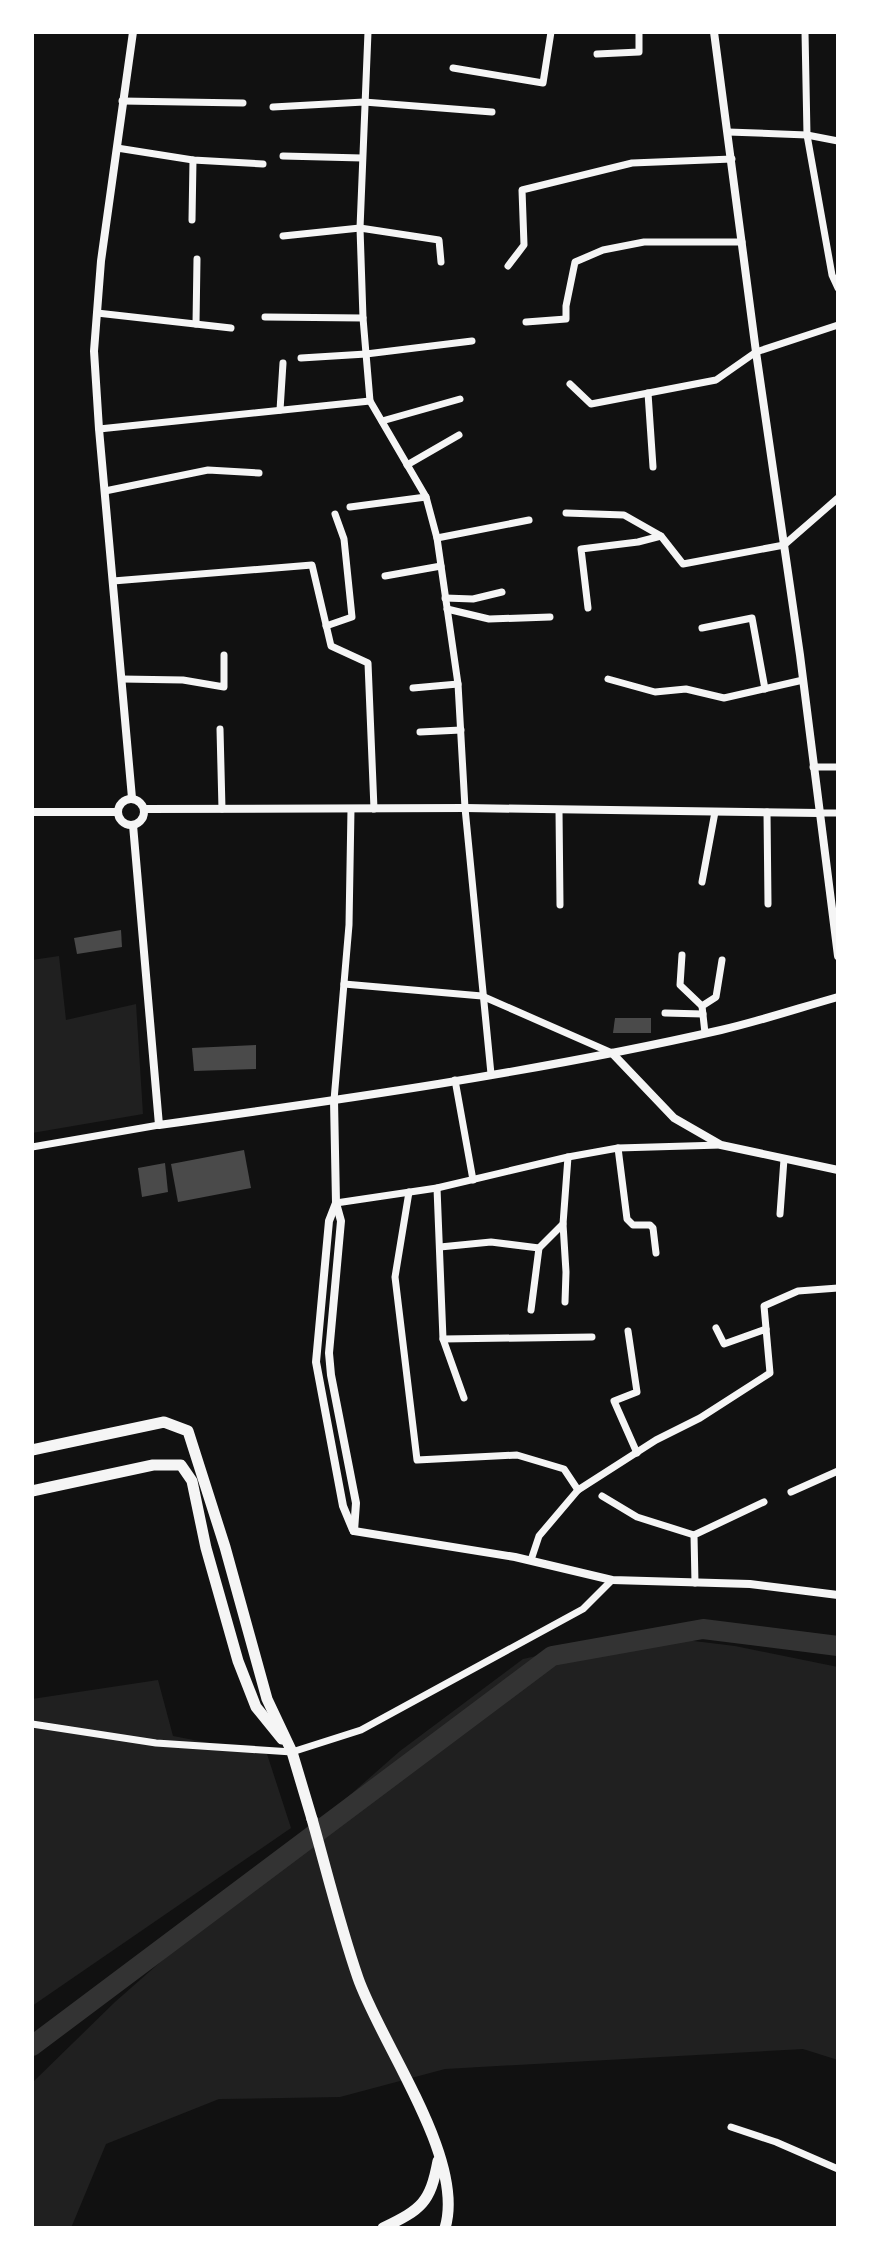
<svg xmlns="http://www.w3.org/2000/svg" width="870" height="2260" font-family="'IBM Plex Sans',sans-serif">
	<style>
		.green { fill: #202020 }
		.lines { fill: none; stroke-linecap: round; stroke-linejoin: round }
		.river { stroke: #333; stroke-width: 20 }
		.building { fill: #4a4a4a }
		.minor { stroke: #f5f5f5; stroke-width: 7 }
		.tertiary { stroke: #f5f5f5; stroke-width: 8 }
		.primary { stroke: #f5f5f5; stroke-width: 11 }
		.trunk { stroke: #f5f5f5; stroke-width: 11 }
	</style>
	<rect width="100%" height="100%" fill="#111"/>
	<g class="green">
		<path d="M 59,956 L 66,1020 L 136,1004 L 143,1114 L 32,1133 L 32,960 Z"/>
		<path d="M 636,1634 L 735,1646 L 838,1667 L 838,2060 L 803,2049 L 445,2069 L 340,2097 L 219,2099 L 106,2144 L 71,2228 L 32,2228 L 32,2083 L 115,2002 L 400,1751 L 523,1659 Z"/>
		<path d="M 158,1680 L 173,1736 L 267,1754 L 291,1828 L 32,2006 L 32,1699 Z"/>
	</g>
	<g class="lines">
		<path class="river" d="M 32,2046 L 552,1656 L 703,1629 L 838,1646"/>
	</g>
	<g class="building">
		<path d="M 121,930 L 122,947 L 77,954 L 74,938 Z"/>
		<path d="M 615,1018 L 651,1018 L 651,1033 L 613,1033 Z"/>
		<path d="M 256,1045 L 256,1069 L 194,1071 L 192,1048 Z"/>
		<path d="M 244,1150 L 251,1188 L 178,1202 L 171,1164 Z"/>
		<path d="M 165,1163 L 168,1192 L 142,1197 L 138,1168 Z"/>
	</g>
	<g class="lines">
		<g class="minor">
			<path d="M 368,32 L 360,228 L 363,318 L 370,401 L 426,497 L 437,538 L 458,684 L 465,808 L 491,1074"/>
			<path d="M 805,32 L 807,135 L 832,275 L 838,288"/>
			<path d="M 597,54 L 639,52 L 639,32"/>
			<path d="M 453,68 L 543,83 L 551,32"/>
			<path d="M 122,101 L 243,103"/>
			<path d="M 273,107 L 364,102 L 492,112"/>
			<path d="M 728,132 L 807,135 L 838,141"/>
			<path d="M 117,148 L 193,160 L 263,164"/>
			<path d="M 283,156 L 362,158"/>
			<path d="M 192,220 L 193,160"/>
			<path d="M 283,236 L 360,228 L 439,240 L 441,262"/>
			<path d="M 508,266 L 524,245 L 522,190 L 632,163 L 732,159"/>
			<path d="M 97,313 L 231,328"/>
			<path d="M 265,317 L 363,318"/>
			<path d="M 526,322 L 566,319 L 566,306 L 575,262 L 603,250 L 644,242 L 742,242"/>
			<path d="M 196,324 L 197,259"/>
			<path d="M 301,358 L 366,354 L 472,341"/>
			<path d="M 570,384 L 591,404 L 716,380 L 756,352 L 838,325"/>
			<path d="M 648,393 L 653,467"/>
			<path d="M 280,410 L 283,363"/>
			<path d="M 382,421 L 460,399"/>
			<path d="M 99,429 L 370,401"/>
			<path d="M 407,465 L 459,435"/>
			<path d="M 105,491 L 208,470 L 259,473"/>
			<path d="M 350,507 L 426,497"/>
			<path d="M 566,513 L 624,515 L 661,536 L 683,564 L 784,545 L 838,498"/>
			<path d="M 437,538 L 529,520"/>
			<path d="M 385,576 L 441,566"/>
			<path d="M 113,581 L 312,565 L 331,646 L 368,663 L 374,809"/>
			<path d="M 445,598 L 473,599 L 502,592"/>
			<path d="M 588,608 L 581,549 L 638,542 L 661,536"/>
			<path d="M 447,609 L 489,619 L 550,617"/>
			<path d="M 326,626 L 352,617 L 344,539 L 335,514"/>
			<path d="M 702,628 L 752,618 L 765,689"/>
			<path d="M 122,679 L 183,680 L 224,687 L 224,655"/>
			<path d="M 608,679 L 655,692 L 686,689 L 724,698 L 803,680"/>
			<path d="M 413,688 L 458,684"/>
			<path d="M 220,729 L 222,809"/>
			<path d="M 420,732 L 461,730"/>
			<path d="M 813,767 L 838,767"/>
			<path d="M 559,810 L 560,905"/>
			<path d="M 767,812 L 768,904"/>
			<path d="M 819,813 L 838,813"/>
			<path d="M 702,882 L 715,812"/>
			<path d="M 682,955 L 680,985 L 702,1006"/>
			<path d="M 344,984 L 482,996 L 612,1053"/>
			<path d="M 665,1013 L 703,1014"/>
			<path d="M 705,1033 L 702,1006 L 716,997 L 722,960"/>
			<path d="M 455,1080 L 473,1180"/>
			<path d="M 334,1100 L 349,925 L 351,809"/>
			<path d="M 32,1147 L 159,1125"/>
			<path d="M 618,1148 L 627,1219 L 633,1225 L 650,1225 L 653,1228 L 656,1253"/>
			<path d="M 437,1188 L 443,1339 L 464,1398"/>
			<path d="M 409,1192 L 395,1277 L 417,1460 L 517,1455 L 564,1469 L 578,1490"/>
			<path d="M 336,1203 L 437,1188 L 568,1157 L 618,1148 L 721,1145"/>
			<path d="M 780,1214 L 784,1159"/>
			<path d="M 563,1224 L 566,1272 L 565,1302"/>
			<path d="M 440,1247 L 491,1242 L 539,1248"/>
			<path d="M 531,1310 L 539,1248 L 563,1224 L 568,1157"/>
			<path d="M 716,1328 L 724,1344 L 766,1329"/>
			<path d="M 628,1331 L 637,1392 L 614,1401 L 637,1453"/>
			<path d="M 443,1339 L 592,1337"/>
			<path d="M 791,1492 L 838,1471"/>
			<path d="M 602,1496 L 637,1517 L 694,1535"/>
			<path d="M 531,1560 L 539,1536 L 578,1490 L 656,1440 L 700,1418 L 770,1373 L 764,1306 L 798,1291 L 838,1288"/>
			<path d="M 695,1583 L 694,1535 L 764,1502"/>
			<path d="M 32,1724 L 156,1743 L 292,1752 L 361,1730 L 583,1609 L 612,1580"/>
			<path d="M 731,2127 L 776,2142 L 838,2169"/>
		</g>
		<g class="tertiary">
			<path d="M 714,32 L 756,352 L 800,655 L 838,956"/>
			<path d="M 132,798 L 99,429 L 94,351 L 101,261 L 133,32"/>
			<circle cx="131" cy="812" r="13"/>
			<path d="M 145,809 L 465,808 L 819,813"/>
			<path d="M 32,812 L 118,812"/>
			<path d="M 133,825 L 159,1125 C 347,1099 536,1072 721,1030 C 760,1021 799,1008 838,997"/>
			<path d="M 612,1053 L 674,1118 L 721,1145 L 838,1170"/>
			<path d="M 334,1100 L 336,1203 L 341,1221 L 329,1353 L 331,1375 L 356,1503 L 354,1531"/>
			<path d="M 336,1203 L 329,1221 L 316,1362 L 343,1506 L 353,1530"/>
			<path d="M 354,1531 L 515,1557 L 612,1580 L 750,1584 L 838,1595"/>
		</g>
		<g class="primary">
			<path d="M 32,1450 L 164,1422 L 188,1431 L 225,1547 L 267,1699 L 292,1752 L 312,1819"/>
			<path d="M 32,1491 L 153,1465 L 181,1465 L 192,1481 L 206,1548 L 238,1661 L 256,1707 L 282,1739"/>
		</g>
		<g class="trunk">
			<path d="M 312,1819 C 327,1872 340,1926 358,1978 C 381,2044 466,2159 445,2228"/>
			<path d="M 383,2228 C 422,2209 430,2203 438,2161"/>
		</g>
	</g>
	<rect width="870" height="2260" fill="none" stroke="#ffffff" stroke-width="68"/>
</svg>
